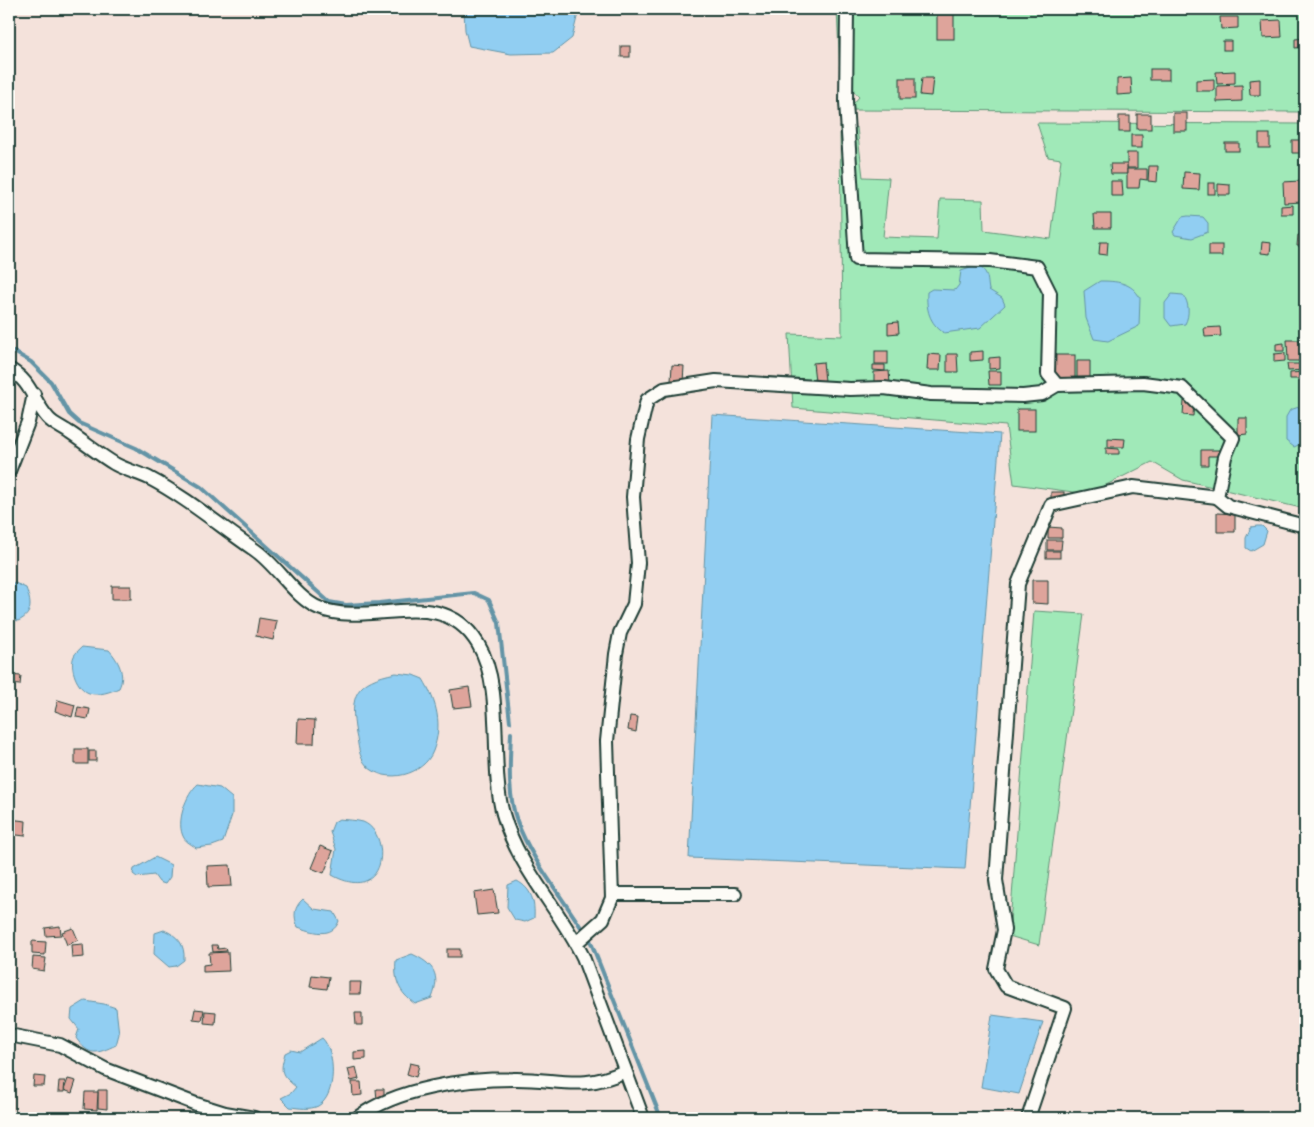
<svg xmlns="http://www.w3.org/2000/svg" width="1314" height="1127" font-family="'Shantell Sans',sans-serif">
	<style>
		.green { fill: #a0e9b8; stroke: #609376 }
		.water { fill: #91cef2; stroke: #6394a6 }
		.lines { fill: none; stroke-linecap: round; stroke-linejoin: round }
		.stream { stroke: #6394a6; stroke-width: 4 }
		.building { fill: #dea49b; stroke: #1f3d34 }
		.minor-casing { stroke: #1f3d34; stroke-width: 16 }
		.minor { stroke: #fdfcf7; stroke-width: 12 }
	</style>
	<rect width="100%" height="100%" fill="#f4e2db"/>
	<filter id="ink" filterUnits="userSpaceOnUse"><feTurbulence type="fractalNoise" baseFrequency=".02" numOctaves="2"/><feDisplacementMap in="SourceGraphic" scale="10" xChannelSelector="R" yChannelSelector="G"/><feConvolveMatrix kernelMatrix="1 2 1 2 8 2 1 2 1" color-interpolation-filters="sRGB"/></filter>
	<g filter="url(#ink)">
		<g class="green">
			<path d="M 837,9 L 1305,9 L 1305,112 L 848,110 L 859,97 L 840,75 Z"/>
			<path d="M 1037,123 L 1305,124 L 1305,509 L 1183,480 L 1152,462 L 1088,494 L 1014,484 L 1006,426 L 793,408 L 789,334 L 842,336 L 840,126 L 857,128 L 863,177 L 889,178 L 883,237 L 937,239 L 940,199 L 983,200 L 984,230 L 1051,239 L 1061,159 L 1048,157 Z"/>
			<path d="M 1034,611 L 1084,614 L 1039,945 L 1009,936 Z"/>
		</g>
		<g class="water">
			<path d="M 464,9 L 579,9 L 572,38 L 553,53 L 511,54 L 469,46 L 465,30 Z"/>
			<path d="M 1188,216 L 1203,217 L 1208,223 L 1208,232 L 1192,238 L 1175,235 L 1173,232 L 1182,217 Z"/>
			<path d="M 977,266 C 989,271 987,279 989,290 L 1002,298 L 1005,305 L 980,328 L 944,333 C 929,323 926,309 927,292 L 932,289 L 955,290 L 959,285 L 961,271 Z"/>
			<path d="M 1100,281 C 1116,281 1132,282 1140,298 L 1139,326 L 1108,341 L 1094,339 L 1086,318 L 1084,291 Z"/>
			<path d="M 1172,294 L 1183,295 C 1189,302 1190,315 1185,324 L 1171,326 L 1165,318 L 1165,303 Z"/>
			<path d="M 1299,407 L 1305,408 L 1305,442 L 1294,447 L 1286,441 L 1286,417 L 1290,410 Z"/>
			<path d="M 712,415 L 1000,434 L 965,869 L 689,858 Z"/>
			<path d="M 1257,526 L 1262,526 L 1267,531 L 1263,544 L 1251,551 L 1246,548 L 1246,538 L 1251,527 Z"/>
			<path d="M 9,583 L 15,583 L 26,588 C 31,602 34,614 18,621 L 9,617 Z"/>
			<path d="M 82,647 L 109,650 C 118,660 126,674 119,688 C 110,692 99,696 89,693 C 77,689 69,667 74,656 C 75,653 80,649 82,647 Z"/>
			<path d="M 396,673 L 413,675 L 423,679 C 437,702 443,725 433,751 C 424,775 386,785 367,766 C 358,756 359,746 356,734 C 349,695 355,681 396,673 Z"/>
			<path d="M 198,784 L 220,788 L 232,798 L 232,815 L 223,842 L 212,846 L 196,848 C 193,845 186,842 184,838 C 175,823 186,794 198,784 Z"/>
			<path d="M 339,819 C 347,820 356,820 363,822 C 392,833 388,906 332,875 L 336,849 L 330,832 L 334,822 Z"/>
			<path d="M 155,857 L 171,865 L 170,877 L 165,884 L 159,882 L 154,875 L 137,877 L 133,874 L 134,869 Z"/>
			<path d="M 517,881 C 532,889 535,902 534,918 L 525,922 L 515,920 L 507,907 L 508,885 Z"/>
			<path d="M 303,899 L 314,909 L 334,912 L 339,921 C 332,939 313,932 298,927 C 293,916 294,907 303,899 Z"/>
			<path d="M 164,930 C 178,936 185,944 184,960 L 176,966 L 169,967 L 154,954 L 155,933 Z"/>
			<path d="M 412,954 C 434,964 441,975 432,998 L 415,1004 C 399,992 394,981 396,960 Z"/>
			<path d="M 85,1001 L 104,1004 L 116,1008 L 119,1034 L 116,1045 C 97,1054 89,1057 76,1038 L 79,1029 L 71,1019 L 72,1009 Z"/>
			<path d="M 992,1015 L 1043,1022 L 1019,1094 L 981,1087 Z"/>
			<path d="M 322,1038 C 336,1051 337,1096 318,1106 C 310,1110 299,1108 290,1107 L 281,1098 L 291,1093 L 296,1087 C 280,1074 280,1072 285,1053 L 291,1050 L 300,1052 Z"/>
		</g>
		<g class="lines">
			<g class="stream">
				<path d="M 9,349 L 31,362 L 51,382 L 69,414 L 79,423 L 136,448 L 201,487 L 329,602 L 346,605 L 379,603 L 474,593 L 489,600 L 499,623 L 510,722"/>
				<path d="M 511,733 C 510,761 507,793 517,821 C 530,858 561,895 582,929"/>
				<path d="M 590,940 L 661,1118"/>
			</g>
		</g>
		<g class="building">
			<rect x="937" y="14" width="17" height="25"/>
			<path d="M 1220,17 L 1238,17 L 1238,28 L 1221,29 Z"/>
			<path d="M 1281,20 L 1282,37 L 1263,38 L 1262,21 Z"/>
			<path d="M 1305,38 L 1305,47 L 1295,48 L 1295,39 Z"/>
			<rect x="1223" y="41" width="8" height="9"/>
			<rect x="621" y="46" width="9" height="11"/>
			<rect x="1150" y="69" width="19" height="11"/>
			<path d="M 1235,71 L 1235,83 L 1217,84 L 1216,72 Z"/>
			<rect x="900" y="78" width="15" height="21"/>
			<path d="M 922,78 L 933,78 L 931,96 L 920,95 Z"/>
			<path d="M 1131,78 L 1132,94 L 1117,95 L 1117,79 Z"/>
			<path d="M 1214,79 L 1214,91 L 1196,91 L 1196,80 Z"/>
			<path d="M 1260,79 L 1260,95 L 1250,95 L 1249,80 Z"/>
			<path d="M 1242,85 L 1242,101 L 1217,102 L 1217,86 Z"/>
			<rect x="1173" y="113" width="14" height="18"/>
			<rect x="1137" y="114" width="14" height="15"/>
			<rect x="1119" y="116" width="11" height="16"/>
			<rect x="1259" y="134" width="11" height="14"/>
			<rect x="1131" y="135" width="11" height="13"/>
			<path d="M 1292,140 L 1303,140 L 1304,153 L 1292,153 Z"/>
			<rect x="1225" y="143" width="14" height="8"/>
			<rect x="1127" y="153" width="10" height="15"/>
			<path d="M 1110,164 L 1127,164 L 1127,174 L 1111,174 Z"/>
			<path d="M 1149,166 L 1158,166 L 1157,182 L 1148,181 Z"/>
			<path d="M 1127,169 L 1147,169 L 1147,180 L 1140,179 L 1139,188 L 1127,188 Z"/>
			<path d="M 1184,172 L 1200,173 L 1199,190 L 1183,189 Z"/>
			<path d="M 1111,181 L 1122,181 L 1123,196 L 1111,196 Z"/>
			<path d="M 1300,181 L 1302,202 L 1284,203 L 1283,182 Z"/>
			<rect x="1208" y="183" width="7" height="11"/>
			<path d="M 1218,184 L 1230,185 L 1230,195 L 1218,195 Z"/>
			<path d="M 1293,205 L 1293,214 L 1281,214 L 1281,206 Z"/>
			<path d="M 1094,214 L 1111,214 L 1111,228 L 1095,228 Z"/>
			<path d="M 1298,235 L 1304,235 L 1303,246 L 1297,246 Z"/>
			<path d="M 1100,242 L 1108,242 L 1107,255 L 1099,254 Z"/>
			<path d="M 1262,242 L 1271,243 L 1270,254 L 1261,253 Z"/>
			<rect x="1209" y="245" width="13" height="11"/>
			<path d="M 898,322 L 899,333 L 888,334 L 888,323 Z"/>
			<path d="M 1220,327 L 1221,336 L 1205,337 L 1204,328 Z"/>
			<path d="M 1287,340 L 1301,340 L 1301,361 L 1288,361 Z"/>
			<path d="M 1284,343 L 1284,351 L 1276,351 L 1276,344 Z"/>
			<rect x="875" y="351" width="13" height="13"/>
			<path d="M 983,351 L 983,360 L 970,361 L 970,352 Z"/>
			<path d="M 1285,353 L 1285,361 L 1274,362 L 1274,354 Z"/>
			<path d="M 928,354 L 941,355 L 940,370 L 927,370 Z"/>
			<path d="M 947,354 L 957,354 L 958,372 L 947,372 Z"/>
			<rect x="1055" y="355" width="20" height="24"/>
			<path d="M 1000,357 L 1000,368 L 989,369 L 989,358 Z"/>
			<path d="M 1077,361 L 1090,361 L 1090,380 L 1077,379 Z"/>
			<path d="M 823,362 L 825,381 L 815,381 L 813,363 Z"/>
			<path d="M 1287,364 L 1305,364 L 1305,370 L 1288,371 Z"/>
			<path d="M 672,365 L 684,366 L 683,382 L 671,381 Z"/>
			<path d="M 873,365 L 885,365 L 885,371 L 873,370 Z"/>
			<path d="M 889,371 L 890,384 L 874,384 L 874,372 Z"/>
			<path d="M 988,371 L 1001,371 L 1001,385 L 989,385 Z"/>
			<path d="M 1304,372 L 1304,379 L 1290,379 L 1290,373 Z"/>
			<path d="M 1184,401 L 1194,402 L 1193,416 L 1183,415 Z"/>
			<rect x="1017" y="409" width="18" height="22"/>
			<path d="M 1238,418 L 1247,418 L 1247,434 L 1238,435 Z"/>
			<path d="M 1108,438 L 1125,439 L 1124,447 L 1108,447 Z"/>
			<path d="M 1106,448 L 1119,449 L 1119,454 L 1106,454 Z"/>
			<path d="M 1201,450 L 1221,450 L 1221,456 L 1208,456 L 1208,465 L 1201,465 Z"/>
			<rect x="1051" y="492" width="13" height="9"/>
			<path d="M 1217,513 L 1235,514 L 1235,532 L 1217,532 Z"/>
			<path d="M 1048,527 L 1062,528 L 1062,538 L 1048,538 Z"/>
			<path d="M 1047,540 L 1062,540 L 1061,550 L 1047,550 Z"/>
			<rect x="1046" y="551" width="14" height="7"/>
			<path d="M 1032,580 L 1048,580 L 1048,604 L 1032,603 Z"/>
			<rect x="112" y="586" width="19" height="13"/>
			<path d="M 259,618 L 277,621 L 273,640 L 256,636 Z"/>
			<path d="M 9,655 L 15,656 L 13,668 L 9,668 Z"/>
			<path d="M 9,675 L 21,676 L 20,685 L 9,684 Z"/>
			<path d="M 469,687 L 472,706 L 453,708 L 450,690 Z"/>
			<path d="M 58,700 L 75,705 L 72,717 L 55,711 Z"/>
			<path d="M 78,707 L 90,709 L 88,719 L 76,717 Z"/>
			<path d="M 630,716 L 638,717 L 636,732 L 628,730 Z"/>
			<path d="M 298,719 L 315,720 L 314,744 L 297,744 Z"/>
			<rect x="75" y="749" width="13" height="15"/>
			<rect x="89" y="751" width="7" height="10"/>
			<path d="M 9,819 L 26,821 L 25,836 L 9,834 Z"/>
			<path d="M 320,846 L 333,851 L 324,873 L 311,868 Z"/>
			<path d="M 230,865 L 232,886 L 208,887 L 207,866 Z"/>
			<path d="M 494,890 L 498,913 L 477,915 L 474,893 Z"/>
			<path d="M 60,926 L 61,935 L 46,936 L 45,928 Z"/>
			<path d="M 73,928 L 78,940 L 67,945 L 62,932 Z"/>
			<path d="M 32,941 L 46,942 L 45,955 L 32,954 Z"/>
			<path d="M 83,944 L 84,957 L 72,958 L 71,945 Z"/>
			<path d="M 212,945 L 217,945 L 218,949 L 226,948 L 227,951 L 213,952 Z"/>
			<rect x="447" y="949" width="13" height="8"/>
			<path d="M 228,952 L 229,971 L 203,972 L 203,965 L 210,964 L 209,953 Z"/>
			<path d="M 33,957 L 46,958 L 44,971 L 32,969 Z"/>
			<path d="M 312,975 L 329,977 L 327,989 L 310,987 Z"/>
			<path d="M 349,982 L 361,982 L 360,994 L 349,994 Z"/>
			<path d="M 195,1009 L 204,1010 L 202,1020 L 193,1019 Z"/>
			<path d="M 205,1011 L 216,1012 L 215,1024 L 204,1023 Z"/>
			<path d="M 355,1013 L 362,1013 L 362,1025 L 356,1025 Z"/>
			<path d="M 366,1051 L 366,1059 L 354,1060 L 354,1052 Z"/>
			<path d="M 410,1063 L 419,1065 L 416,1077 L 407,1074 Z"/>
			<path d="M 356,1067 L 359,1079 L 351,1081 L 348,1069 Z"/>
			<path d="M 34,1076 L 45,1077 L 44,1086 L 33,1086 Z"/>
			<path d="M 68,1079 L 76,1081 L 72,1093 L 64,1090 Z"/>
			<path d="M 59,1081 L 65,1081 L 64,1092 L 58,1092 Z"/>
			<path d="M 352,1082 L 361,1082 L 362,1095 L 353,1096 Z"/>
			<path d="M 376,1089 L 384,1089 L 384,1099 L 377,1100 Z"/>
			<path d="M 98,1090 L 107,1090 L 107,1109 L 98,1108 Z"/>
			<path d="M 85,1092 L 98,1092 L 97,1110 L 84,1109 Z"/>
		</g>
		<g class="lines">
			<defs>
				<g id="minor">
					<path d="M 847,9 L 846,102 L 856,259 L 990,261 L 1037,267 L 1050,293 L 1048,374 L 1057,385 L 1143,383 L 1182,388 L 1233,438 L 1225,457 L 1217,497 L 1228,506 L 1305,526"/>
					<path d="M 9,369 C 32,382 32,400 48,418 C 53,424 63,428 70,433 C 85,443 100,455 115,464 C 126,470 138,473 149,478 C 187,498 220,526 255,550 C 277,565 295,598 319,608 C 372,629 441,582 478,644 C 505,688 489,764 503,814 C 518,868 559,908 583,957 L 643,1118"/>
					<path d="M 9,471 L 28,422 L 34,394"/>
					<path d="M 612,894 L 735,894"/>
					<path d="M 576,943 L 603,919 L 612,898 L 607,741 L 616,654 L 620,633 L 634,604 L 638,563 L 633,497 L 638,439 L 647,400 L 664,389 L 716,381 L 850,389 L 884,388 L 931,394 L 1023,396 L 1042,394 L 1057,385"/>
					<path d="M 9,1035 L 60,1045 L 105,1069 L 196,1104 L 225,1113 L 254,1118"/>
					<path d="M 357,1118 C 397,1088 464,1079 513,1079 C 557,1078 582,1092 625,1071"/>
					<path d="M 1028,1118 L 1065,1008 L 1006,986 L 996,969 L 1004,930 L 996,880 L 1018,584 L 1051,505 L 1133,487 L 1217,497"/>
				</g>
			</defs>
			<use href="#minor" class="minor-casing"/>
			<use href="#minor" class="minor"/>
		</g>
	</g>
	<rect width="1314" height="1127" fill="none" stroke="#fdfcf7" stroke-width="30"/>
	<rect x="15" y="15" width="1284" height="1097" fill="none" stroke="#1f3d34" stroke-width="2" filter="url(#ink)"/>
</svg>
